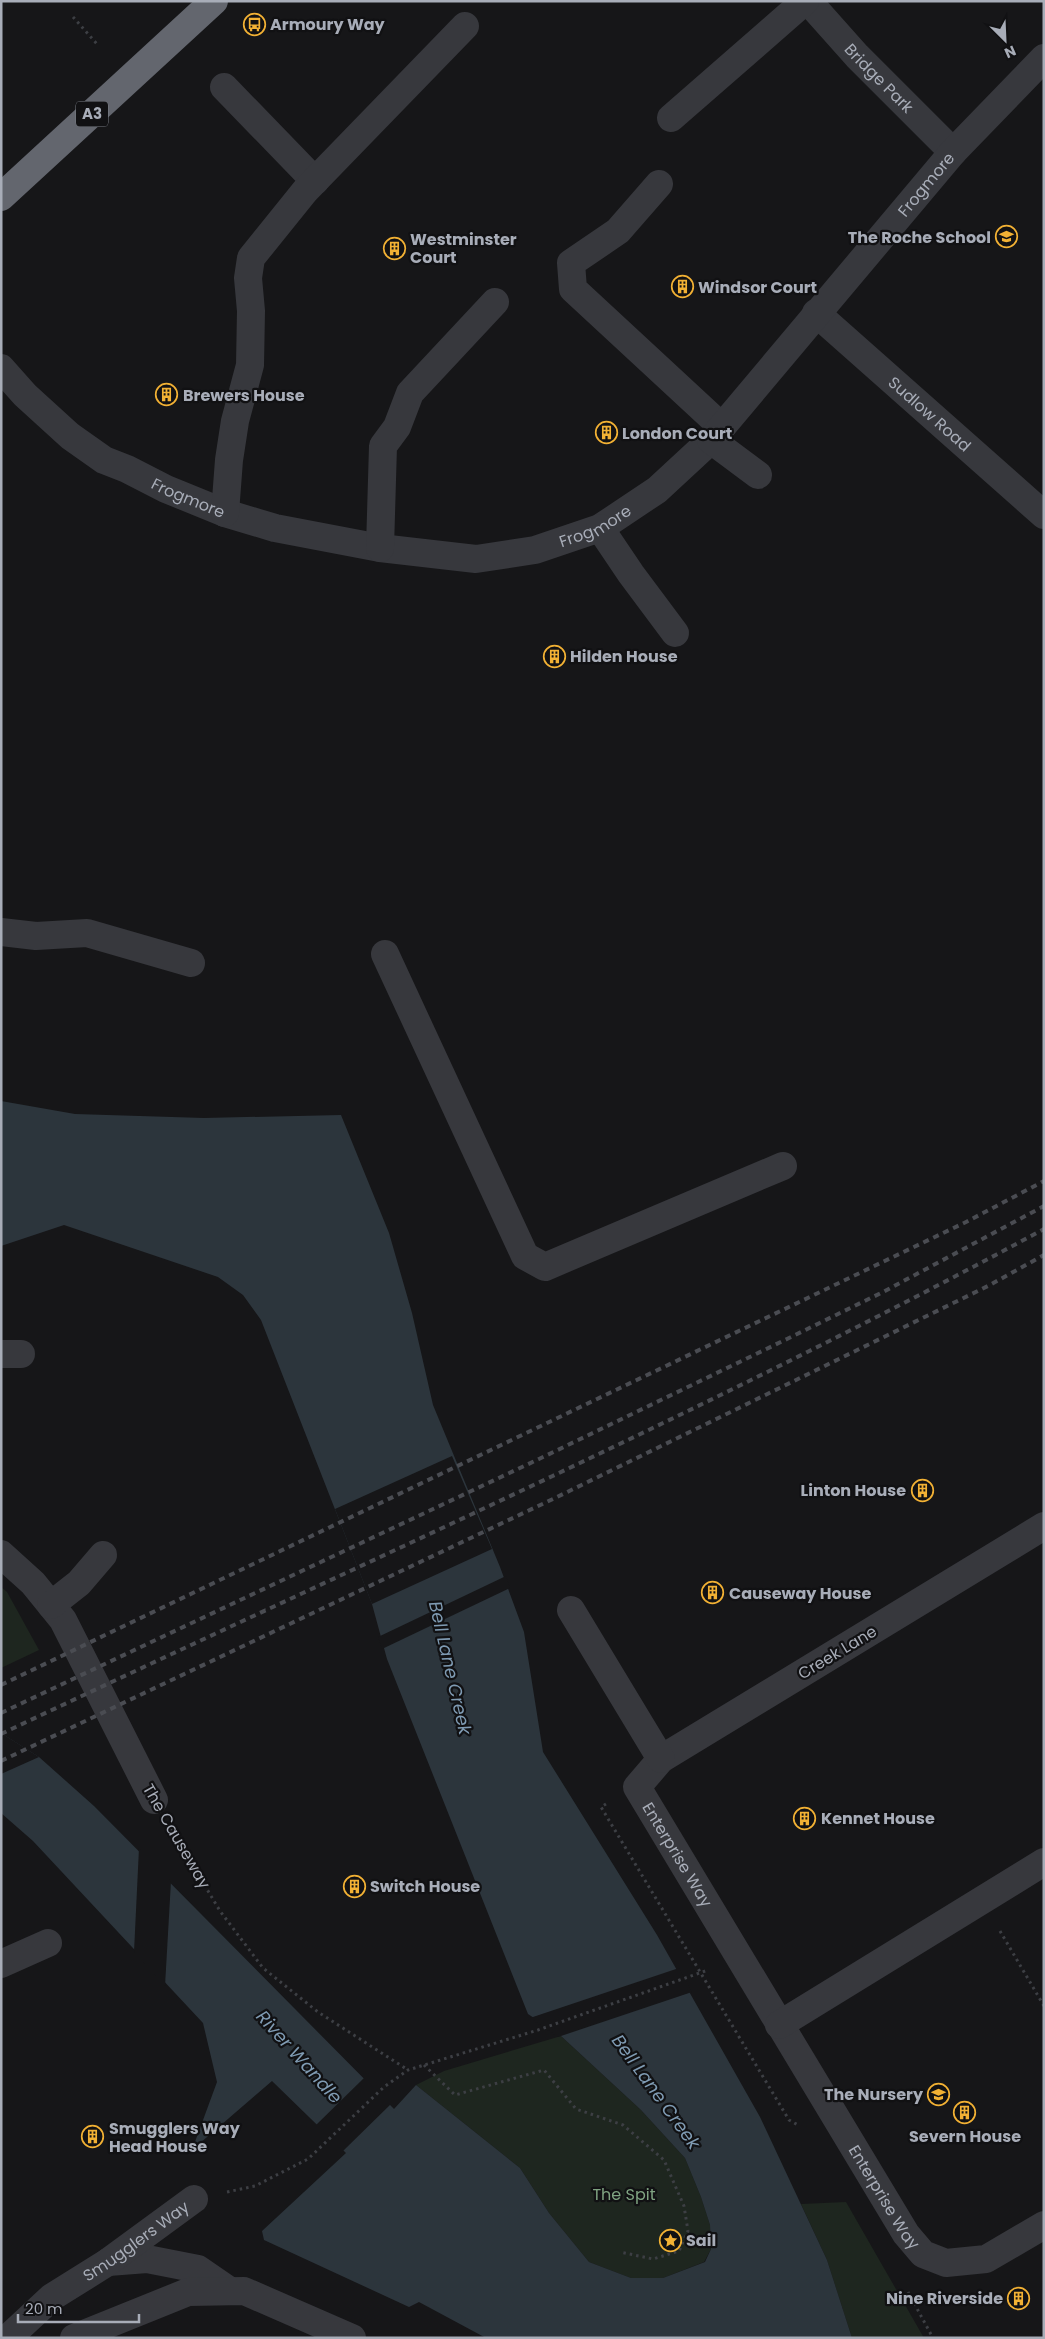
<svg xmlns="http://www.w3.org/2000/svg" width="1045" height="2339" font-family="Poppins,sans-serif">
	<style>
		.green { fill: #1e261f }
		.water { fill: #2c353c }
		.pier { fill: #161618 }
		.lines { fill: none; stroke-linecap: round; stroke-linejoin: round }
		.path { stroke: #3d3f44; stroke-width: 3; stroke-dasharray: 2.5 4; stroke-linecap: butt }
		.minor { stroke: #37383d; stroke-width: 28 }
		.highway { stroke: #63666e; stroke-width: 28 }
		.rail { stroke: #4a4c52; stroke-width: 4; stroke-dasharray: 6 5; stroke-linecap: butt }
		.labels { text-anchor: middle; stroke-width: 4.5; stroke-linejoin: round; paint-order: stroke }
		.shield { fill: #111113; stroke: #7b7e86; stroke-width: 1 }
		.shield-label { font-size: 15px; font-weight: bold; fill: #a8adb8 }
		.poi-label { font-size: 16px; font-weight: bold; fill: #a8adb8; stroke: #111113; text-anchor: start }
		.street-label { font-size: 16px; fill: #a8adb8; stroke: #111113 }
		.park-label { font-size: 16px; fill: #7fa381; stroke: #111113 }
		.water-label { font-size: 18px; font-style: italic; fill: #7f9bb3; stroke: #111113 }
	</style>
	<rect width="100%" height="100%" fill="#161618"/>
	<g class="green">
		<path d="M 1,1587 L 7,1592 L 39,1650 L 1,1668 Z"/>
		<path d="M 561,2036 L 641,2110 L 685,2158 L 701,2197 L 710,2225 L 711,2249 L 704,2262 L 663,2278 L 631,2278 L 589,2262 L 549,2213 L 520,2168 L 416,2085 L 444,2071 Z"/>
		<path d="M 846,2202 L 924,2338 L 852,2338 L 827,2260 L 801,2204 Z"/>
	</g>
	<path class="water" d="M 1,1101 L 75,1114 L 204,1118 L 341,1115 L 389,1233 L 412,1313 L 433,1405 L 500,1567 L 524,1632 L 543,1752 L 657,1935 L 760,2117 L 827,2260 L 852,2338 L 486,2338 L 419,2302 L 409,2307 L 264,2240 L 262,2231 L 346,2153 L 272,2081 L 192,2150 L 217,2082 L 203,2023 L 33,1841 L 1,1813 L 1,1733 L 39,1757 L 94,1806 L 394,2109 L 416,2085 L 520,2168 L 549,2213 L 589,2262 L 631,2278 L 663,2278 L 705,2262 L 711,2249 L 710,2225 L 701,2197 L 685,2158 L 641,2110 L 561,2036 L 528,2014 L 387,1659 L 372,1604 L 261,1320 L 243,1295 L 218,1277 L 64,1225 L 1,1246 Z"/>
	<g class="pier">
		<path d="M 452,1456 L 492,1549 L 372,1604 L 335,1509 Z"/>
		<path d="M 506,1576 L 510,1588 L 382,1649 L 378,1637 Z"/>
		<path d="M 1,1733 L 39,1757 L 1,1774 Z"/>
		<path d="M 139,1848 L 171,1881 L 165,1986 L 134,1952 Z"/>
		<path d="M 679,1968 L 692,1992 L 558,2037 L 530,2018 Z"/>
		<path d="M 365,2077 L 392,2103 L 342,2152 L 315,2126 Z"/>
	</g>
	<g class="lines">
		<g class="path">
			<path d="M 73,17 L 97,44"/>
			<path d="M 606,1804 L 601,1807 L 789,2120 L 798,2125"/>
			<path d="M 171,1829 L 220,1911 L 263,1968 L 318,2012 L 408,2070"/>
			<path d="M 1000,1931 L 1044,2006"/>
			<path d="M 424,2065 L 455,2095 L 544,2070 L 576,2109 L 623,2125 L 664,2160 L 684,2206 L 688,2231 L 679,2251 L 653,2259 L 620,2252"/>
			<path d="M 227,2192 L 255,2186 L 308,2159 L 384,2087 L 408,2070 L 538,2030 L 708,1970"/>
			<path d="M 908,2292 L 933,2338"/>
		</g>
		<g class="minor">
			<path id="s1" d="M 808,1 L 857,56 L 953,152"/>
			<path d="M 224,87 L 315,181"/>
			<path d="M 671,118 L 805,1"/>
			<path d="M 659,184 L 618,231 L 571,263 L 573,289 L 722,427"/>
			<path id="s2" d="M 816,313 L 1044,515"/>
			<path id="s3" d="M 1,368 L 25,395 L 70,436 L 104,460 L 127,469 L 166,489 L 225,513 L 275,528 L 380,548 L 476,559 L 535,550 L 600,528 L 657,490 L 711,440 L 953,152 L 1044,58"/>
			<path d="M 711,440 L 758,475"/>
			<path d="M 225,513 L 229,460 L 235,421 L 250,365 L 251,311 L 248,278 L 251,258 L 305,191 L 465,26"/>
			<path d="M 600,528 L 631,574 L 675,633"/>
			<path d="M 380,548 L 383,446 L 397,427 L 410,393 L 495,302"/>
			<path d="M 1,932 L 36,936 L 87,933 L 191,963"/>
			<path d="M 385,954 L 525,1256 L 545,1267 L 783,1166"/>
			<path d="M 1,1354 L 21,1354"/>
			<path id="s4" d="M 1044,1526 L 661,1759 L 637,1787 L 906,2234 L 923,2254 L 946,2263 L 986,2259 L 1044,2225"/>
			<path d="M 1,1554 L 33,1583 L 63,1620 L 154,1800"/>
			<path d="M 51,1605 L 79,1583 L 103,1555"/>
			<path d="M 571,1610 L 661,1759"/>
			<path d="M 1,1964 L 48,1943"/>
			<path d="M 779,2025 L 1044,1862"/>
			<path d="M 108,2262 L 147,2259 L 198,2269 L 230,2291"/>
			<path id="s5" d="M 8,2338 L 52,2297 L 108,2262 L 194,2199"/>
			<path d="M 74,2338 L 188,2292 L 244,2291 L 352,2338"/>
		</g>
		<path class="highway" d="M 1,197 L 214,1"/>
		<g class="rail">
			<path d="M 1,1685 L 966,1222 L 1044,1181"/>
			<path d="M 1,1713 L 539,1459 L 787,1339 L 883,1292 L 1044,1206"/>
			<path d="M 1,1734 C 350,1569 704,1413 1044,1229"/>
			<path d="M 1,1761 L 555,1498 L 988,1286 L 1044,1255"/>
		</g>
	</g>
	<defs>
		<symbol id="bus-ring" viewBox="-11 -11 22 22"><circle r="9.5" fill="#111113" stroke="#f2b134" stroke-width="1.5"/><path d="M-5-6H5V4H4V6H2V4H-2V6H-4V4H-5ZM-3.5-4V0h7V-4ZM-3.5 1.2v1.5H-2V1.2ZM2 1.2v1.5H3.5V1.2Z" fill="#f2b134"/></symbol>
		<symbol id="school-ring" viewBox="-11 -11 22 22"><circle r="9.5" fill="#111113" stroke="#f2b134" stroke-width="1.5"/><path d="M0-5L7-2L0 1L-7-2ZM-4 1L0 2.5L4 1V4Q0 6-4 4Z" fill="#f2b134"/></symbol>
		<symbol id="building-ring" viewBox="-11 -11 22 22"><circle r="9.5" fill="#111113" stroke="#f2b134" stroke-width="1.5"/><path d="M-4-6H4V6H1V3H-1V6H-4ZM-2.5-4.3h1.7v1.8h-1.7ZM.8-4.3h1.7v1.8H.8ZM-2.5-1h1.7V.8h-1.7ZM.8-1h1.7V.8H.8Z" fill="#f2b134"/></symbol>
		<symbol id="sight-ring" viewBox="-11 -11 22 22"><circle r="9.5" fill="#111113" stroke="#f2b134" stroke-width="1.5"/><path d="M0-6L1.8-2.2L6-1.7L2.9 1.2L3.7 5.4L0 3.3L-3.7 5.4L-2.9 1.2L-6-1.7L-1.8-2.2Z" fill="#f2b134"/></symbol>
	</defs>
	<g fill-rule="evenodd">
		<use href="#bus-ring" x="242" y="12" width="25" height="25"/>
		<use href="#school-ring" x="994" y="224" width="25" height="25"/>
		<use href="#building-ring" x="382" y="236" width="25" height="25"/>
		<use href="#building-ring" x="670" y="274" width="25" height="25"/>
		<use href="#building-ring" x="154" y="382" width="25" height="25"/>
		<use href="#building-ring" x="594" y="420" width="25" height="25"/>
		<use href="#building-ring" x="542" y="644" width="25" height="25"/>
		<use href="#building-ring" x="910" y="1478" width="25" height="25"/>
		<use href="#building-ring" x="700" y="1580" width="25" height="25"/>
		<use href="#building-ring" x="792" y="1806" width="25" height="25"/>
		<use href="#building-ring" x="342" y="1874" width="25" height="25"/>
		<use href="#school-ring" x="926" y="2082" width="25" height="25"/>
		<use href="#building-ring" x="952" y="2100" width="25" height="25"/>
		<use href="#building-ring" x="80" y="2124" width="25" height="25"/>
		<use href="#sight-ring" x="658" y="2228" width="25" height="25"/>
		<use href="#building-ring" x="1006" y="2286" width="25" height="25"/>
	</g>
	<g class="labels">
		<rect class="shield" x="76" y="101.5" width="32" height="25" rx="4"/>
		<g class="shield-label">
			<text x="92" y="119">A3</text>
		</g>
		<g class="poi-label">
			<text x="270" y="30">Armoury Way</text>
			<text x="991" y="243" text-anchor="end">The Roche School</text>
			<text x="410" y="245">Westminster<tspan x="410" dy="18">Court</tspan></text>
			<text x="698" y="293">Windsor Court</text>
			<text x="183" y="401">Brewers House</text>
			<text x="622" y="439">London Court</text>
			<text x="570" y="662">Hilden House</text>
			<text x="906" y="1496" text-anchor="end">Linton House</text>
			<text x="729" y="1599">Causeway House</text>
			<text x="821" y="1824">Kennet House</text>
			<text x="370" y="1892">Switch House</text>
			<text x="923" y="2100" text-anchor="end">The Nursery</text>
			<text x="109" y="2134">Smugglers Way<tspan x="109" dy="18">Head House</tspan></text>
			<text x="965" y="2142" text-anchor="middle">Severn House</text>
			<text x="686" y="2246">Sail</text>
			<text x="1003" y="2304" text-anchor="end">Nine Riverside</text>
		</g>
		<g class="street-label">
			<text dy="6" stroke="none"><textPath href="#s1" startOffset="105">Bridge Park</textPath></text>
			<text dy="6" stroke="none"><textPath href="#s3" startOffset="1131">Frogmore</textPath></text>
			<text dy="6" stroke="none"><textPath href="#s2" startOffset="152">Sudlow Road</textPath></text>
			<text dy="6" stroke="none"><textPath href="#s3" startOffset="231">Frogmore</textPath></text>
			<text dy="6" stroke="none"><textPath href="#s3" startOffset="651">Frogmore</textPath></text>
			<text transform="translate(837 1652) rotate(-31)" y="6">Creek Lane</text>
			<text transform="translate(177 1836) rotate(60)" y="6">The Causeway</text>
			<text dy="6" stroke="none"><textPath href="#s4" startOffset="564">Enterprise Way</textPath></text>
			<text dy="6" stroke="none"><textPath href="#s4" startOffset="964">Enterprise Way</textPath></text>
			<text dy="6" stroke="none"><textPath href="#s5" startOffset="161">Smugglers Way</textPath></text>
		</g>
		<g class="park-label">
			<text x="624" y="2200">The Spit</text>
		</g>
		<g class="water-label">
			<text transform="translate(450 1668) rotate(77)" y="6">Bell Lane Creek</text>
			<text transform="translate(299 2057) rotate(48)" y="6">River Wandle</text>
			<text transform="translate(656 2092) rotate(54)" y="6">Bell Lane Creek</text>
		</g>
	</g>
	<rect width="1045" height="2339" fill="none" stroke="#a8adb8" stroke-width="5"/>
	<g transform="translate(1005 40) rotate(156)" stroke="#111113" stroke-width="4" paint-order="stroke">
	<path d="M0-4L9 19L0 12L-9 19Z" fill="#a8adb8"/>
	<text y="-8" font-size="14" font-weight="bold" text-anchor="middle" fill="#a8adb8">N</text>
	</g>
	<path d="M18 2314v8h121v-8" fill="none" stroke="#a8adb8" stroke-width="2.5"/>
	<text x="25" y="2314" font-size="15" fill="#a8adb8" stroke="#111113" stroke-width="4" paint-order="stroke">20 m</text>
</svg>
